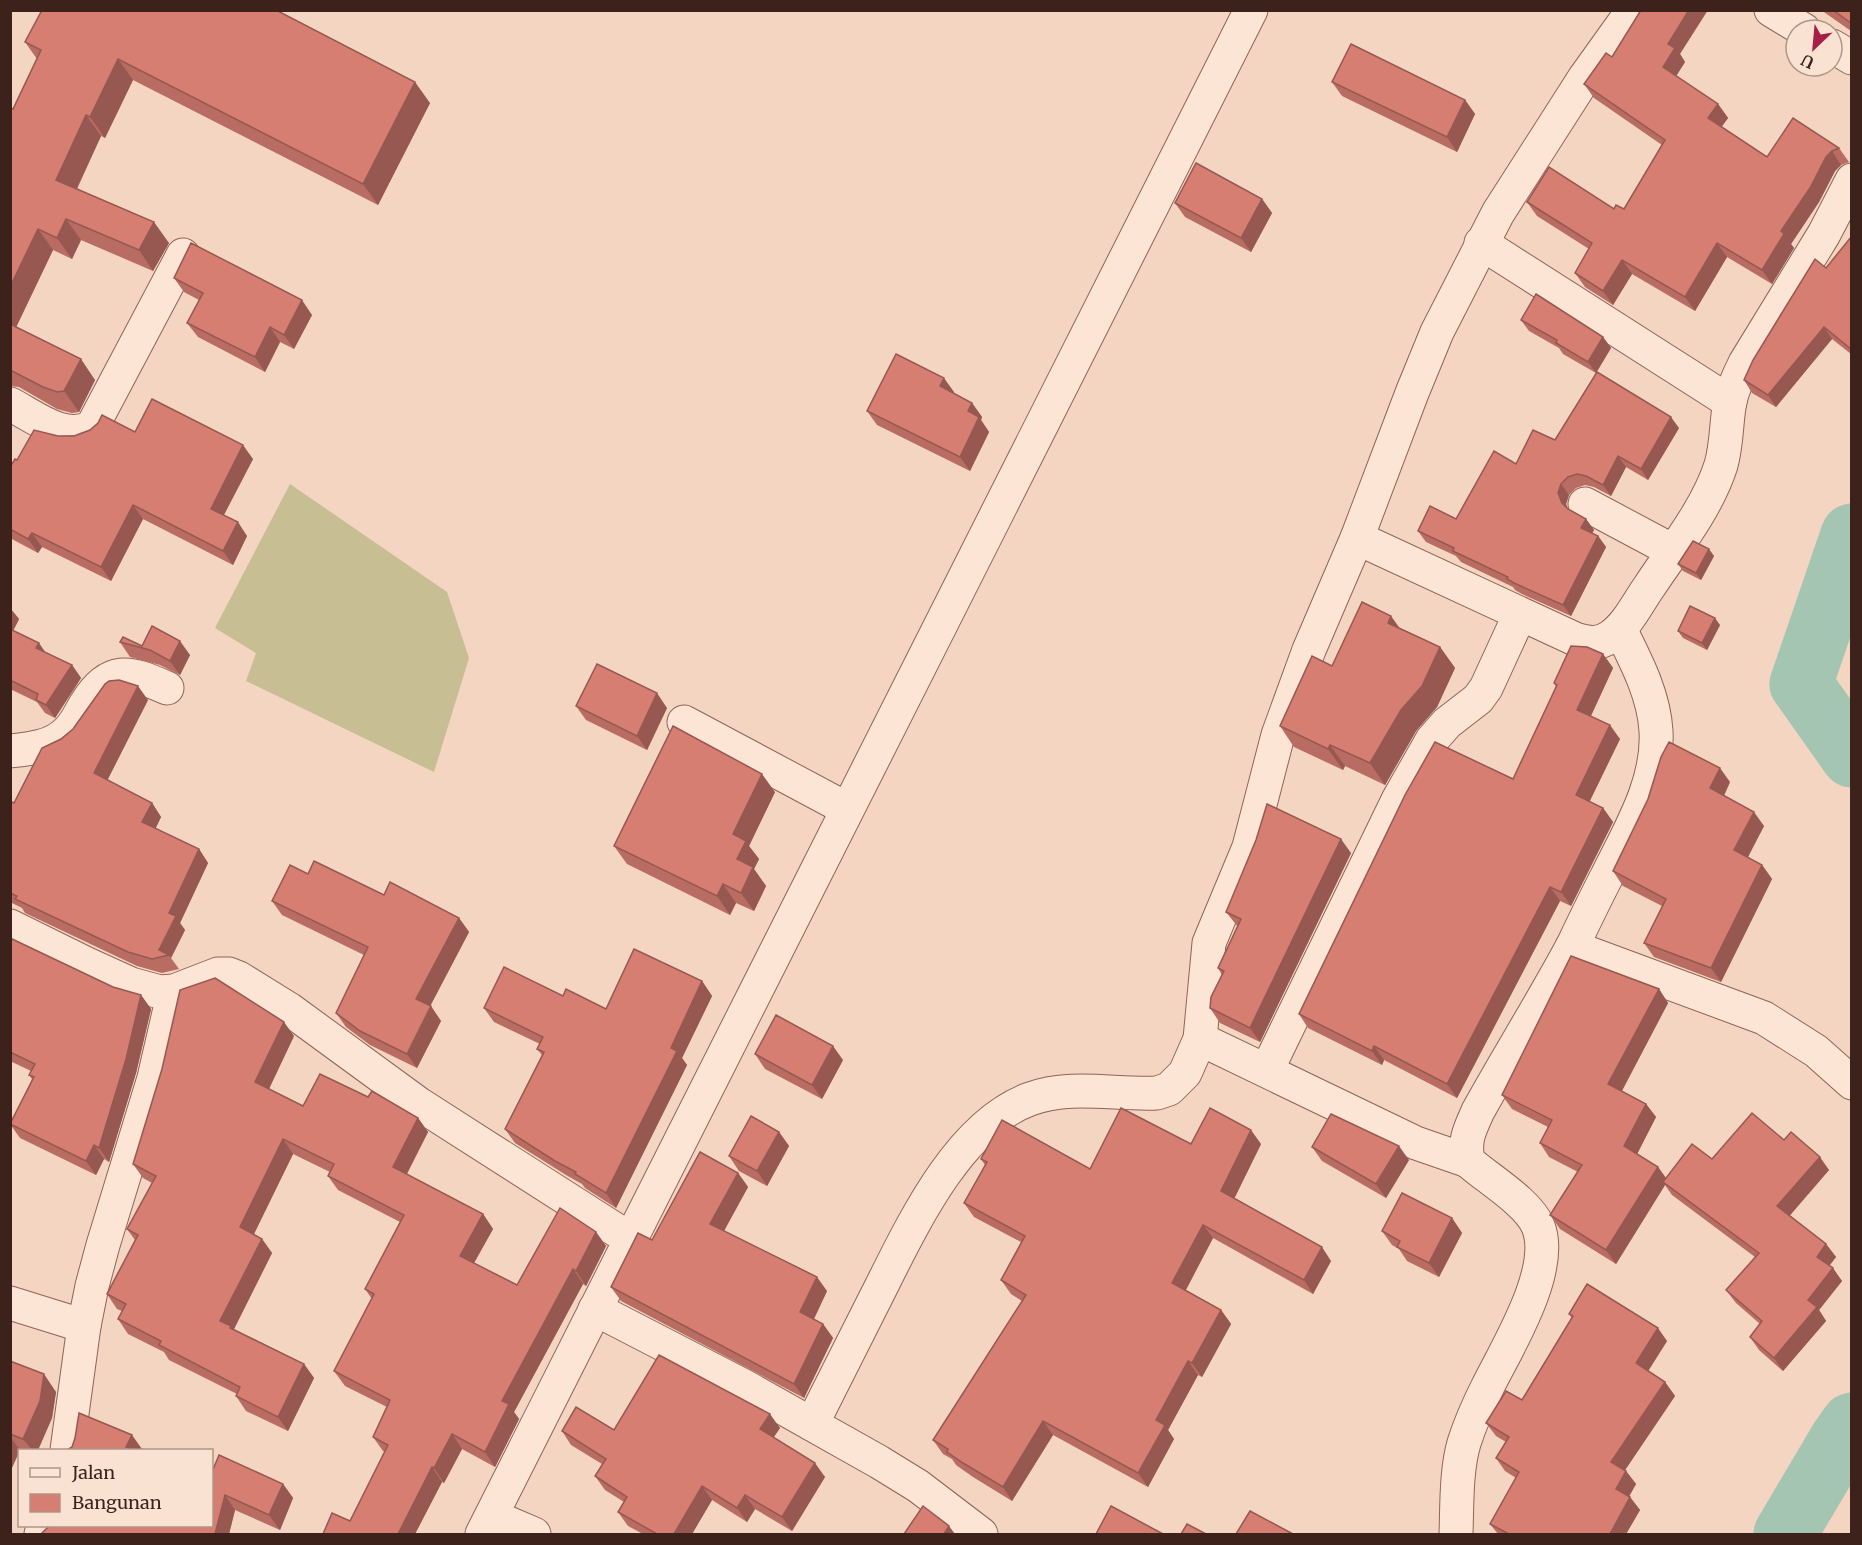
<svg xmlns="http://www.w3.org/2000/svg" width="1862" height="1545" font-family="Merriweather,serif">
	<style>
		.cemetery { fill: #c7be93 }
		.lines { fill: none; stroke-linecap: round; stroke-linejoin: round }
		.river { stroke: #a4c5b2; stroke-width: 63 }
		.minor-casing { stroke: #906356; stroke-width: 35 }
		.minor { stroke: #fde5d6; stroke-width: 33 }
		.wall { fill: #b86c62 }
		.shaded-wall { fill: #965850 }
		.building { fill: #d67e72; stroke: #965850; stroke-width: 1.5 }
	</style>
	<rect width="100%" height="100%" fill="#f3d5c1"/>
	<path class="cemetery" d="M 290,484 L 447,592 L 469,658 L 434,772 L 246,681 L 256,653 L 215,628 Z"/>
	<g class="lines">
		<g class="river">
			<path d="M 1852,535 L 1801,684 L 1852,756"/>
			<path d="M 1785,1534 L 1840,1441 L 1852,1424"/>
		</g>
		<defs>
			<g id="minor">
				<path d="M 1771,10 L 1804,30"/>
				<path d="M 1832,46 L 1852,58"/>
				<path d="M 1481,243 L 1730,402"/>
				<path d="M 10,404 C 35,417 65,442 92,427 L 183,255"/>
				<path d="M 1585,504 L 1673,551"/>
				<path d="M 1357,538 L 1575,639 C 1588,643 1598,645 1610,637 C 1627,626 1637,604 1649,587 C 1674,549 1707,509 1721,465 C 1727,444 1726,422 1730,401 C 1733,388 1739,375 1745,363 L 1824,234 L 1852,180"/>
				<path d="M 684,722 L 847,809"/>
				<path d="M 10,751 C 30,749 52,747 67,732 C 75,725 79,715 85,705 C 109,665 129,671 167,688"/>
				<path d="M 10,926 L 87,964 L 131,984 L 160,992 L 174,991 L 218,974 L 229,974 L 239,978 L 289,1009 L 419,1104 L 630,1239"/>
				<path d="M 1572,947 L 1764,1018 L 1816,1051 L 1852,1083"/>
				<path d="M 1200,1039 L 1416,1143 L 1468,1161"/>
				<path d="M 1267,1070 L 1398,800 L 1432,740 L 1447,723 L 1478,699 L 1486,688 L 1520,614"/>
				<path d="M 10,1303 L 84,1326"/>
				<path d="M 595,1309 L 744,1386 L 879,1462 L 918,1486 L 981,1534"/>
				<path d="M 812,1424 C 833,1382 855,1339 876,1297 C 909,1232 956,1126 1030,1099 C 1070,1084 1115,1095 1157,1093 L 1169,1089 L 1185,1073 L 1200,1039 L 1209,943 L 1249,847 L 1278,735 L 1309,650 L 1357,538 L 1412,393 L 1437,332 L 1498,213 L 1585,77 L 1633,10"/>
				<path d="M 67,1450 L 84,1326 L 92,1286 L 103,1245 L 154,1078 L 174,991"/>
				<path d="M 492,1516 L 534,1534"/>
				<path d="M 41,1534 L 44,1526"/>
				<path d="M 482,1534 L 1251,10"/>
				<path d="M 1456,1534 C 1457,1506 1456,1470 1464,1443 C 1470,1424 1478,1406 1487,1388 C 1506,1349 1556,1270 1538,1226 C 1528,1202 1488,1179 1468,1161 C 1464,1140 1469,1131 1478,1111 C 1509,1055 1543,1001 1573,945 C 1584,922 1595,899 1607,876 C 1629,831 1659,783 1656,731 C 1654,695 1636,661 1620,629"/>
			</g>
		</defs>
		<use href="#minor" class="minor-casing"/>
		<use href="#minor" class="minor"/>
	</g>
	<g class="wall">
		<path d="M 1821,10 L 1851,10 L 1851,31 Z"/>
		<path d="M 25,42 L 430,103 L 378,205 L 133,80 L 105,138 L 101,136 L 77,189 L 169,243 L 153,271 L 81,240 L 72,259 L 53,250 L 16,327 L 95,380 L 79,412 L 72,413 L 57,409 L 19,387 L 10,386 L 10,108 L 13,109 L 37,59 Z"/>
		<path d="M 1680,54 L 1685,62 L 1676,76 L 1718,104 L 1728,118 L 1721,127 L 1767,157 L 1839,148 L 1849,162 L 1841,165 L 1835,171 L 1819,202 L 1791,244 L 1794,248 L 1772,284 L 1727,257 L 1695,311 L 1632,274 L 1613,305 L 1585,287 L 1575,273 L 1589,249 L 1537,216 L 1527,202 L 1624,209 L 1662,145 L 1594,98 L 1584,84 L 1612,57 Z"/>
		<path d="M 1332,82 L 1465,100 L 1475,114 L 1457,152 L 1342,96 Z"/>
		<path d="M 1262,199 L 1272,213 L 1251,252 L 1185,217 L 1175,203 Z"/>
		<path d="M 1851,237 L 1851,354 L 1832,339 L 1776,407 L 1752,393 L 1744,380 L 1826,268 Z"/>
		<path d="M 174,278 L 312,315 L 294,349 L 280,342 L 265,372 L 198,337 L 187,323 L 199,300 L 184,292 Z"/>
		<path d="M 1521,320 L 1603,337 L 1611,348 L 1596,373 L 1563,354 L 1559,348 L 1529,331 Z"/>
		<path d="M 954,392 L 953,393 L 972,403 L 982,417 L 981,420 L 989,432 L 970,471 L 877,425 L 867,411 Z"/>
		<path d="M 1679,428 L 1648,480 L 1626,467 L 1611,496 L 1594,487 L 1585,485 L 1576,488 L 1569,495 L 1566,504 L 1568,509 L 1586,519 L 1594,530 L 1592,533 L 1598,536 L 1606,547 L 1571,616 L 1522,594 L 1515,590 L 1513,587 L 1461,562 L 1456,556 L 1426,542 L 1418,531 L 1456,519 L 1516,464 L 1555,440 Z"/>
		<path d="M 135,432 L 253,459 L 224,515 L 247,536 L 233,565 L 143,519 L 111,581 L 42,547 L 38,553 L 10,538 L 10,467 L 17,460 L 58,436 Z"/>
		<path d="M 1714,556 L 1701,580 L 1683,571 L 1678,564 Z"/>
		<path d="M 10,608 L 19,619 L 13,631 L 46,653 L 72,665 L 81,678 L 55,718 L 45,713 L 37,702 L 10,689 Z"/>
		<path d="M 1720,625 L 1707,650 L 1683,638 L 1678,631 Z"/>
		<path d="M 1400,628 L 1440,647 L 1455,668 L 1437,707 L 1416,731 L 1385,785 L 1345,766 L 1343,770 L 1294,747 L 1280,726 L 1332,666 Z"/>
		<path d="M 120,642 L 142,646 L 190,655 L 180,675 L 160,665 L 130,657 Z"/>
		<path d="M 1603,654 L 1613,668 L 1591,716 L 1620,739 L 1589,802 L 1603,808 L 1613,822 L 1571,906 L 1560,901 L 1457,1098 L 1384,1060 L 1382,1065 L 1308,1028 L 1299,1014 L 1513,779 L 1556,687 L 1554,683 Z"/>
		<path d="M 148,700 L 107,780 L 152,803 L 161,817 L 155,829 L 199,849 L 208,863 L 180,923 L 185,930 L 171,958 L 179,969 L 162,973 L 137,966 L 25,913 L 22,908 L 10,902 L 10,801 L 14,803 Z"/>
		<path d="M 576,706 L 667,708 L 647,750 L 586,720 Z"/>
		<path d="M 1730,782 L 1724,796 L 1764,826 L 1747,857 L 1762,865 L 1772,879 L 1721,982 L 1654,957 L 1644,943 L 1662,906 L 1623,886 L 1613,871 Z"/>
		<path d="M 775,792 L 749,846 L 759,859 L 754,869 L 766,886 L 754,911 L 736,903 L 730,915 L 627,864 L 614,846 Z"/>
		<path d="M 1351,853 L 1260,1042 L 1220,1023 L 1210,1008 L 1222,975 L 1218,968 L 1238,927 L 1226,912 Z"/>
		<path d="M 308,874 L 384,895 L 459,918 L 469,932 L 430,1006 L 441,1021 L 417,1068 L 370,1045 L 346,1027 L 336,1013 L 364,955 L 282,915 L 272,901 Z"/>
		<path d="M 10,938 L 113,987 L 141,995 L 151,1009 L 136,1073 L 109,1162 L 104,1159 L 96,1175 L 20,1138 L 10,1124 L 32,1079 L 29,1075 L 31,1071 L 10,1061 Z"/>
		<path d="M 702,981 L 712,996 L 682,1058 L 687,1065 L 616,1208 L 585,1188 L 582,1184 L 566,1175 L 515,1143 L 505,1129 L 542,1055 L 537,1049 L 540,1044 L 494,1022 L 484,1008 L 563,996 L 606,1009 Z"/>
		<path d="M 1659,989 L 1668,1003 L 1622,1091 L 1646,1104 L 1656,1117 L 1637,1154 L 1658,1167 L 1666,1178 L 1712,1159 L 1784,1140 L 1829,1170 L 1789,1216 L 1826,1244 L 1836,1257 L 1829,1266 L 1842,1281 L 1819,1310 L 1826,1321 L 1783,1371 L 1759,1350 L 1750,1337 L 1760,1324 L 1736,1303 L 1726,1290 L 1755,1257 L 1672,1195 L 1665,1185 L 1616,1264 L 1560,1229 L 1550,1215 L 1578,1172 L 1549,1157 L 1540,1143 L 1548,1127 L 1512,1109 L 1502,1095 Z"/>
		<path d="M 294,1036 L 269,1089 L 303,1106 L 368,1097 L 418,1118 L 428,1132 L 407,1174 L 483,1214 L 493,1229 L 474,1263 L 517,1285 L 596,1232 L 606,1246 L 586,1286 L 583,1284 L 514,1412 L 519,1419 L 495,1467 L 462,1449 L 444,1483 L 442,1482 L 415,1534 L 323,1534 L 350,1521 L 385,1452 L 383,1451 L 373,1437 L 387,1407 L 345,1386 L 334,1371 L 372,1299 L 365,1289 L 400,1222 L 338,1190 L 328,1176 L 330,1172 L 293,1154 L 254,1234 L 262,1239 L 272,1253 L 234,1329 L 304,1364 L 314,1378 L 288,1431 L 246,1411 L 236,1396 L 237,1394 L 169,1360 L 164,1352 L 128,1334 L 118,1319 L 122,1311 L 117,1309 L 107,1294 L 135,1240 L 127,1229 L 152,1183 L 143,1178 L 133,1164 Z"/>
		<path d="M 755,1054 L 843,1060 L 822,1099 L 765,1069 Z"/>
		<path d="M 779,1132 L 789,1146 L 767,1186 L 739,1171 L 729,1156 Z"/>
		<path d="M 1191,1144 L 1261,1144 L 1234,1199 L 1331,1261 L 1313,1294 L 1213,1238 L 1186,1290 L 1221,1310 L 1231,1324 L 1202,1377 L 1198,1375 L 1168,1430 L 1174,1439 L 1148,1487 L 1053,1435 L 1012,1501 L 973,1477 L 956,1465 L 952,1459 L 943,1454 L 933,1440 L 1022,1301 L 1011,1294 L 1001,1280 L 1021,1242 L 974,1217 L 964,1203 L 985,1165 L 981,1159 L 1090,1169 Z"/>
		<path d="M 1312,1147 L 1409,1160 L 1386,1198 L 1322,1161 Z"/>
		<path d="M 738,1173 L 748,1187 L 724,1231 L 827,1291 L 814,1319 L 823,1324 L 833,1338 L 804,1398 L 621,1301 L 611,1287 L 652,1240 Z"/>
		<path d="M 1452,1218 L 1462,1233 L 1439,1277 L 1407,1261 L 1399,1249 L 1392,1245 L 1382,1231 Z"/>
		<path d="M 1569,1314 L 1667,1341 L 1648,1371 L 1665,1382 L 1675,1396 L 1625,1470 L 1636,1484 L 1629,1496 L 1640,1510 L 1626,1534 L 1498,1534 L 1490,1524 L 1516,1478 L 1505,1471 L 1496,1458 L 1506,1442 L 1496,1436 L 1486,1423 L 1522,1400 L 1572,1318 Z"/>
		<path d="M 10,1361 L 56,1392 L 52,1418 L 38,1450 L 20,1450 L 10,1472 Z"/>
		<path d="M 780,1428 L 773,1437 L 825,1477 L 792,1531 L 755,1509 L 747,1522 L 712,1500 L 692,1534 L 643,1534 L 628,1526 L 618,1512 L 624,1502 L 605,1490 L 595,1476 L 602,1464 L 571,1445 L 562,1431 Z"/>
		<path d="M 212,1472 L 283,1484 L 293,1498 L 280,1530 L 235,1510 L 229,1534 L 41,1534 Z"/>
	</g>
	<g class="shaded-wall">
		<path d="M 1689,10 L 1708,10 L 1680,54 L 1685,62 L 1673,81 L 1663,67 L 1668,44 Z"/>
		<path d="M 118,59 L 133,80 L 105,138 L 90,117 Z"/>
		<path d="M 415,82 L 430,103 L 378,205 L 363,184 Z"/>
		<path d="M 1465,100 L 1475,114 L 1457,152 L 1447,137 Z"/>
		<path d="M 1718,104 L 1728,118 L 1718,132 L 1708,118 Z"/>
		<path d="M 86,115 L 101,136 L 71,201 L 56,180 Z"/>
		<path d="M 1832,151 L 1841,165 L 1835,171 L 1819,202 L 1791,244 L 1794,248 L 1772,284 L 1762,270 L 1781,231 L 1826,157 Z"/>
		<path d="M 1262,199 L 1272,213 L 1251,252 L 1241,238 Z"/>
		<path d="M 66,219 L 81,240 L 72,259 L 57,238 Z"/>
		<path d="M 154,222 L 169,243 L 153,271 L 139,250 Z"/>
		<path d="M 38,229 L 53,250 L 11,338 L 10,287 Z"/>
		<path d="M 1717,243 L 1727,257 L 1695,311 L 1685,297 Z"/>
		<path d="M 1622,260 L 1632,274 L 1613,305 L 1603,291 Z"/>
		<path d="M 302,300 L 312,315 L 294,349 L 284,335 Z"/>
		<path d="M 270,327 L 280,342 L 265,372 L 255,357 Z"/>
		<path d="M 1824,327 L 1832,339 L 1776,407 L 1768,395 Z"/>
		<path d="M 1603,337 L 1611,348 L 1596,373 L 1588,362 Z"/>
		<path d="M 81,359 L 95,380 L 79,412 L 64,391 Z"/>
		<path d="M 944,378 L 954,392 L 950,400 L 940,386 Z"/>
		<path d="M 972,403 L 982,417 L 981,420 L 989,432 L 970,471 L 960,457 L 968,411 Z"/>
		<path d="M 1671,417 L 1679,428 L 1648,480 L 1641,469 Z"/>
		<path d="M 243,445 L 253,459 L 220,522 L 211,509 Z"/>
		<path d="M 1618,456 L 1626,467 L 1611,496 L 1603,485 Z"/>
		<path d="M 1561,484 L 1569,495 L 1566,504 L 1569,514 L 1562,503 L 1558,493 Z"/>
		<path d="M 133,505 L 143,519 L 111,581 L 101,567 Z"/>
		<path d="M 1586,519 L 1594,530 L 1589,539 L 1581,528 Z"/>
		<path d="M 238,522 L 247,536 L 233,565 L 223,551 Z"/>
		<path d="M 32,533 L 42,547 L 38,553 L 28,539 Z"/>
		<path d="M 1598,536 L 1606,547 L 1571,616 L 1563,605 Z"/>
		<path d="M 1709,549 L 1714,556 L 1701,580 L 1696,573 Z"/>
		<path d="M 10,608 L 19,619 L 10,637 Z"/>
		<path d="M 1391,616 L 1406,637 L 1388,623 Z"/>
		<path d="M 1715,618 L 1720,625 L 1707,650 L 1702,643 Z"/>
		<path d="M 180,641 L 190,655 L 180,675 L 170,661 Z"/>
		<path d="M 39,643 L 48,656 L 36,648 Z"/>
		<path d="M 1440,647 L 1455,668 L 1437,707 L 1416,731 L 1385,785 L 1370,763 L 1401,710 Z"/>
		<path d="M 1603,654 L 1613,668 L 1587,724 L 1577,710 Z"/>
		<path d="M 72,665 L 81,678 L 55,718 L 46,705 Z"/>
		<path d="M 138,686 L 148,700 L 104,787 L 94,773 Z"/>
		<path d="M 657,693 L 667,708 L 647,750 L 637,736 Z"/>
		<path d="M 1610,725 L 1620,739 L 1586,809 L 1576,795 Z"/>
		<path d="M 1330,745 L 1345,766 L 1343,770 L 1328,749 Z"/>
		<path d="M 1720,768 L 1730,782 L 1720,803 L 1710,788 Z"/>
		<path d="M 762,774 L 775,792 L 749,846 L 759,859 L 754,869 L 766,886 L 754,911 L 741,893 L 733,834 Z"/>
		<path d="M 152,803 L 161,817 L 152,836 L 142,822 Z"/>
		<path d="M 1603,808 L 1613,822 L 1571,906 L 1561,892 Z"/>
		<path d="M 1754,812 L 1764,826 L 1744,865 L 1734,850 Z"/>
		<path d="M 1341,839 L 1351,853 L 1260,1042 L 1250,1028 Z"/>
		<path d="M 199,849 L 208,863 L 180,923 L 185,930 L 171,958 L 169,955 L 159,950 L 169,913 Z"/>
		<path d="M 1762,865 L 1772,879 L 1721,982 L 1711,968 Z"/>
		<path d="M 723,884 L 736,903 L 730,915 L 717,896 Z"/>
		<path d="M 1550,887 L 1560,901 L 1457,1098 L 1447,1084 Z"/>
		<path d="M 459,918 L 469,932 L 426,1014 L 416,999 Z"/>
		<path d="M 702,981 L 712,996 L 682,1058 L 687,1065 L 616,1208 L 606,1193 L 671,1048 Z"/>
		<path d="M 1659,989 L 1668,1003 L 1618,1098 L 1608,1084 Z"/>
		<path d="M 141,995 L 151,1009 L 136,1073 L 109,1162 L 99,1148 Z"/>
		<path d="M 431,1006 L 441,1021 L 417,1068 L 407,1054 Z"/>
		<path d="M 284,1022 L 294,1036 L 265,1097 L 255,1082 Z"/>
		<path d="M 833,1046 L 843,1060 L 822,1099 L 812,1085 Z"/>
		<path d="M 1374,1046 L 1384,1060 L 1382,1065 L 1372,1051 Z"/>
		<path d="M 1646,1104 L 1656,1117 L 1634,1160 L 1624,1146 Z"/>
		<path d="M 418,1118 L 428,1132 L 403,1181 L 393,1167 Z"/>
		<path d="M 1251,1130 L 1261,1144 L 1231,1205 L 1221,1191 Z"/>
		<path d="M 779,1132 L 789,1146 L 767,1186 L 757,1171 Z"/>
		<path d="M 283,1139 L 293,1154 L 250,1242 L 240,1227 Z"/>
		<path d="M 94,1145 L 104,1159 L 96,1175 L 86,1161 Z"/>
		<path d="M 1399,1146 L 1409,1160 L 1386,1198 L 1376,1184 Z"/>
		<path d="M 1820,1157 L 1829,1170 L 1786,1220 L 1777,1206 Z"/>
		<path d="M 1658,1167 L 1668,1181 L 1663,1182 L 1665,1185 L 1616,1264 L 1606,1250 Z"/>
		<path d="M 738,1173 L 748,1187 L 720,1238 L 710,1224 Z"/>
		<path d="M 483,1214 L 493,1229 L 470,1270 L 460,1256 Z"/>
		<path d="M 1452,1218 L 1462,1233 L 1439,1277 L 1429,1263 Z"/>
		<path d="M 1203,1225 L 1213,1238 L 1182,1297 L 1172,1283 Z"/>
		<path d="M 596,1232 L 606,1246 L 586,1286 L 576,1271 Z"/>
		<path d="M 262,1239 L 272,1253 L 234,1329 L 242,1341 L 220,1321 Z"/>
		<path d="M 1826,1244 L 1836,1257 L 1826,1270 L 1817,1257 Z"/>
		<path d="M 1322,1247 L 1331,1261 L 1313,1294 L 1304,1280 Z"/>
		<path d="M 1833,1268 L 1842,1281 L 1819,1310 L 1826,1321 L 1783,1371 L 1774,1358 L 1808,1300 Z"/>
		<path d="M 573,1269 L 583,1284 L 514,1412 L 519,1419 L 495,1467 L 485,1452 L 502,1401 Z"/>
		<path d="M 817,1277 L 827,1291 L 810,1327 L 800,1312 Z"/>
		<path d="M 1221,1310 L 1231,1324 L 1202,1377 L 1192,1363 Z"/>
		<path d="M 823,1324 L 833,1338 L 804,1398 L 794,1384 Z"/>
		<path d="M 1658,1328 L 1667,1341 L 1645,1376 L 1636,1363 Z"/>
		<path d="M 1188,1361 L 1198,1375 L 1168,1430 L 1174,1439 L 1148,1487 L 1138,1473 L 1156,1420 Z"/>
		<path d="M 304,1364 L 314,1378 L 288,1431 L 278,1417 Z"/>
		<path d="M 44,1374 L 56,1392 L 52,1418 L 38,1450 L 32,1450 L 23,1439 Z"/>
		<path d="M 1665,1382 L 1675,1396 L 1621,1476 L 1611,1462 Z"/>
		<path d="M 770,1414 L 780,1428 L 770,1443 L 760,1429 Z"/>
		<path d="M 1043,1421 L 1053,1435 L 1012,1501 L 1003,1487 Z"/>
		<path d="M 452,1434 L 462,1449 L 444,1483 L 434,1468 Z"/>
		<path d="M 132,1435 L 142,1449 L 141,1450 L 129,1450 L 126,1447 Z"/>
		<path d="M 10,1437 L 20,1450 L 10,1472 Z"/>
		<path d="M 815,1463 L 825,1477 L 792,1531 L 782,1517 Z"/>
		<path d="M 432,1467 L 442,1482 L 415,1534 L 398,1534 Z"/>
		<path d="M 1626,1471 L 1636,1484 L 1626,1502 L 1616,1489 Z"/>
		<path d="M 283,1484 L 293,1498 L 280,1530 L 269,1515 Z"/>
		<path d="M 702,1486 L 712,1500 L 692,1534 L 674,1534 Z"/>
		<path d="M 225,1495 L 235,1510 L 229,1534 L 215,1534 Z"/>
		<path d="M 745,1495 L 755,1509 L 747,1522 L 737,1508 Z"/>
		<path d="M 1630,1497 L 1640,1510 L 1626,1534 L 1610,1534 Z"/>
		<path d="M 949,1526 L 955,1534 L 944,1534 Z"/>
	</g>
	<g class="building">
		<path d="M 42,10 L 276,10 L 415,82 L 363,184 L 118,59 L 90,117 L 86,115 L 56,180 L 154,222 L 139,250 L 66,219 L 57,238 L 38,229 L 10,287 L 10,108 L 13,109 L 41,50 L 25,42 Z"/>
		<path d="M 1641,10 L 1689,10 L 1668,44 L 1675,48 L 1663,67 L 1718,104 L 1708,118 L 1767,157 L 1793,118 L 1839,148 L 1832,151 L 1826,157 L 1810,188 L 1781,231 L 1784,234 L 1762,270 L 1717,243 L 1685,297 L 1622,260 L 1603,291 L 1575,273 L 1592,243 L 1527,202 L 1549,167 L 1614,209 L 1616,205 L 1624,209 L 1665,140 L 1584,84 L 1606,53 L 1612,57 Z"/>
		<path d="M 1833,10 L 1851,10 L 1851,23 Z"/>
		<path d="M 1351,44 L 1465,100 L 1447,137 L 1332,82 Z"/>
		<path d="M 1196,163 L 1262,199 L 1241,238 L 1175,203 Z"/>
		<path d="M 1851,237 L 1851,349 L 1824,327 L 1768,395 L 1744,380 L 1753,360 L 1815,259 L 1826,268 Z"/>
		<path d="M 191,243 L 302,300 L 284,335 L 270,327 L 255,357 L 187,323 L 203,293 L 174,278 Z"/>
		<path d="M 1536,294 L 1603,337 L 1588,362 L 1556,343 L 1557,340 L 1521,320 Z"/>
		<path d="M 10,324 L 81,359 L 64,391 L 57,392 L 43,387 L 10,370 Z"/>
		<path d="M 896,354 L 944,378 L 940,386 L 972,403 L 968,411 L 979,417 L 960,457 L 867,411 Z"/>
		<path d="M 1597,372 L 1671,417 L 1641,469 L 1618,456 L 1603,485 L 1586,476 L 1577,474 L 1568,477 L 1561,484 L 1558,493 L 1562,503 L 1568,509 L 1586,519 L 1581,528 L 1598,536 L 1563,605 L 1514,583 L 1507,579 L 1508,577 L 1453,551 L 1454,548 L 1418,531 L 1430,506 L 1456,519 L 1494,451 L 1516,464 L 1533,430 L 1555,440 Z"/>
		<path d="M 152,399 L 243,445 L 211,509 L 238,522 L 223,551 L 133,505 L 101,567 L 32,533 L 28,539 L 10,529 L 10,467 L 15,459 L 17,460 L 34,430 L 58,436 L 74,436 L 90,430 L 98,423 L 102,415 L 135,432 Z"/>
		<path d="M 1693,541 L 1709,549 L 1696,573 L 1678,564 Z"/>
		<path d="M 1362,602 L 1391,616 L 1388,623 L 1440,647 L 1422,686 L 1401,710 L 1370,763 L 1330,745 L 1328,749 L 1280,726 L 1312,656 L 1332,666 Z"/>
		<path d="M 1690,606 L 1715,618 L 1702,643 L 1678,631 Z"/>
		<path d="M 152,626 L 180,641 L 170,661 L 150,650 L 120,642 L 123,637 L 142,646 Z"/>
		<path d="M 10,629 L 39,643 L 36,648 L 72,665 L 46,705 L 36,700 L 38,694 L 10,680 Z"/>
		<path d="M 1571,646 L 1587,647 L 1603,654 L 1577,710 L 1610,725 L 1576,795 L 1603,808 L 1561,892 L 1550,887 L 1447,1084 L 1374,1046 L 1372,1051 L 1299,1014 L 1405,795 L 1435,742 L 1513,779 L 1557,685 L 1554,683 Z"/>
		<path d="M 597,664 L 657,693 L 637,736 L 576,706 Z"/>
		<path d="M 119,680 L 138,686 L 94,773 L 152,803 L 142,822 L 199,849 L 169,913 L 176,916 L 159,950 L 169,955 L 152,959 L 128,952 L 15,899 L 17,896 L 10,893 L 10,801 L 14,803 L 42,748 L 61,739 L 73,729 L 105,684 L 109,681 Z"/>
		<path d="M 673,726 L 762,774 L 733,834 L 746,841 L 737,859 L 753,867 L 741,893 L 723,884 L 717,896 L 614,846 Z"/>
		<path d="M 1669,742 L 1720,768 L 1710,788 L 1754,812 L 1734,850 L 1762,865 L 1711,968 L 1644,943 L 1666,899 L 1613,871 L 1648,799 L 1661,757 Z"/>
		<path d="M 1267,804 L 1341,839 L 1250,1028 L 1210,1008 L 1211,997 L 1224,971 L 1218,968 L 1241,919 L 1226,912 L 1256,840 Z"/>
		<path d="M 314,861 L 384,895 L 390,882 L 459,918 L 416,999 L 431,1006 L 407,1054 L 360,1031 L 336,1013 L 368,947 L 272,901 L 290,865 L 308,874 Z"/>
		<path d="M 10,938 L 113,987 L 141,995 L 126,1059 L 99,1148 L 94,1145 L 86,1161 L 10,1124 L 34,1077 L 29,1075 L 35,1064 L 10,1052 Z"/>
		<path d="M 634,949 L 702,981 L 671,1048 L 677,1051 L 606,1193 L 575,1174 L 576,1172 L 555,1161 L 505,1129 L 544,1052 L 537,1049 L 543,1037 L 484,1008 L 504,967 L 563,996 L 566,989 L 606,1009 Z"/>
		<path d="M 1571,956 L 1659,989 L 1608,1084 L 1646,1104 L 1624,1146 L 1658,1167 L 1606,1250 L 1550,1215 L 1582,1165 L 1540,1143 L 1552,1120 L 1502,1095 Z"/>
		<path d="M 215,978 L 284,1022 L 255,1082 L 303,1106 L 320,1074 L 368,1097 L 372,1091 L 418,1118 L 393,1167 L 483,1214 L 460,1256 L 517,1285 L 560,1208 L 596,1232 L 576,1271 L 573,1269 L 502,1401 L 509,1404 L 485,1452 L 452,1434 L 434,1468 L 432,1467 L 398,1534 L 323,1534 L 332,1513 L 350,1521 L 388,1445 L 373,1437 L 390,1400 L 334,1371 L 374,1294 L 365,1289 L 404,1215 L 328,1176 L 334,1164 L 283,1139 L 240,1227 L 262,1239 L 220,1321 L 231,1326 L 230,1328 L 304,1364 L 278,1417 L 236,1396 L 240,1387 L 159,1345 L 161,1341 L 118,1319 L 126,1304 L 107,1294 L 138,1235 L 127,1229 L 156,1176 L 133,1164 L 162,1069 L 180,990 Z"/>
		<path d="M 776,1015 L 833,1046 L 812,1085 L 755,1054 Z"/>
		<path d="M 1121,1108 L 1191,1144 L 1210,1108 L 1251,1130 L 1221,1191 L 1322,1247 L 1304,1280 L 1203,1225 L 1172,1283 L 1221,1310 L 1192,1363 L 1188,1361 L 1156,1420 L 1165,1425 L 1138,1473 L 1043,1421 L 1003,1487 L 963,1463 L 947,1452 L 948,1449 L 933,1440 L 1026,1295 L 1001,1280 L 1025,1236 L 964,1203 L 987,1162 L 981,1159 L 1002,1120 L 1090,1169 Z"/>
		<path d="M 1752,1113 L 1784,1140 L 1791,1132 L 1820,1157 L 1777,1206 L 1826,1244 L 1817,1257 L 1833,1268 L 1808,1300 L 1817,1307 L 1774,1358 L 1750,1337 L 1762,1321 L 1726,1290 L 1759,1253 L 1663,1182 L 1692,1144 L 1712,1159 Z"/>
		<path d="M 1331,1114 L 1399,1146 L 1376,1184 L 1312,1147 Z"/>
		<path d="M 751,1116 L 779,1132 L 757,1171 L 729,1156 Z"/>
		<path d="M 700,1152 L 738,1173 L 710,1224 L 817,1277 L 800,1312 L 823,1324 L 794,1384 L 611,1287 L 638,1233 L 652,1240 Z"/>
		<path d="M 1402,1193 L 1452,1218 L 1429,1263 L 1397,1247 L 1400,1241 L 1382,1231 Z"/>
		<path d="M 1587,1284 L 1658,1328 L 1636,1363 L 1665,1382 L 1611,1462 L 1626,1471 L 1616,1489 L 1630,1497 L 1610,1534 L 1509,1534 L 1490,1524 L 1519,1472 L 1496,1458 L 1509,1437 L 1486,1423 L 1506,1391 L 1522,1400 L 1573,1316 L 1569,1314 Z"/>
		<path d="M 659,1355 L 770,1414 L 760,1429 L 815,1463 L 782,1517 L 745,1495 L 737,1508 L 702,1486 L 674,1534 L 657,1534 L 618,1512 L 627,1497 L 595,1476 L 606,1459 L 562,1431 L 576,1407 L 614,1430 Z"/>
		<path d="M 10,1361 L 44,1374 L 40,1401 L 23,1439 L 10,1434 Z"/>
		<path d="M 79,1413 L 132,1435 L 126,1447 L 137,1450 L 67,1450 L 72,1447 L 75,1438 Z"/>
		<path d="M 219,1455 L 283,1484 L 269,1515 L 225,1495 L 215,1534 L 41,1534 L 49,1526 L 212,1526 L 212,1472 Z"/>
		<path d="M 923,1506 L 949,1526 L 944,1534 L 904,1534 Z"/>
		<path d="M 1111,1506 L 1163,1534 L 1096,1534 Z"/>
		<path d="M 1250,1511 L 1293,1534 L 1236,1534 Z"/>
		<path d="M 1187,1524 L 1206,1534 L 1181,1534 Z"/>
	</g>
	<rect width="1862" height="1545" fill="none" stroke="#3d221c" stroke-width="24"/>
	<rect x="18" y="1449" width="195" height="78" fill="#fae2d2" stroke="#ae9589" stroke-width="1.5"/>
	<rect x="30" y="1468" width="30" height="9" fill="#fde5d6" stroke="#ae9589" stroke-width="1.5"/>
	<text x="72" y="1479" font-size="18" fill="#3d221c">Jalan</text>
	<rect x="30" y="1494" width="30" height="18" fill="#d67e72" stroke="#ae9589" stroke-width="1.5"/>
	<text x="72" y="1509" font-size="18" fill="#3d221c">Bangunan</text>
	<g transform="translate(1814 48) rotate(206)"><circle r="28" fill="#fae2d2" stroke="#ae9589" stroke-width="1.5"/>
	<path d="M0-4.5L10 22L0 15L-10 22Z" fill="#a71e47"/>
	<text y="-9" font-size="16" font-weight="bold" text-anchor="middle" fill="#3d221c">U</text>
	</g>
</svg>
